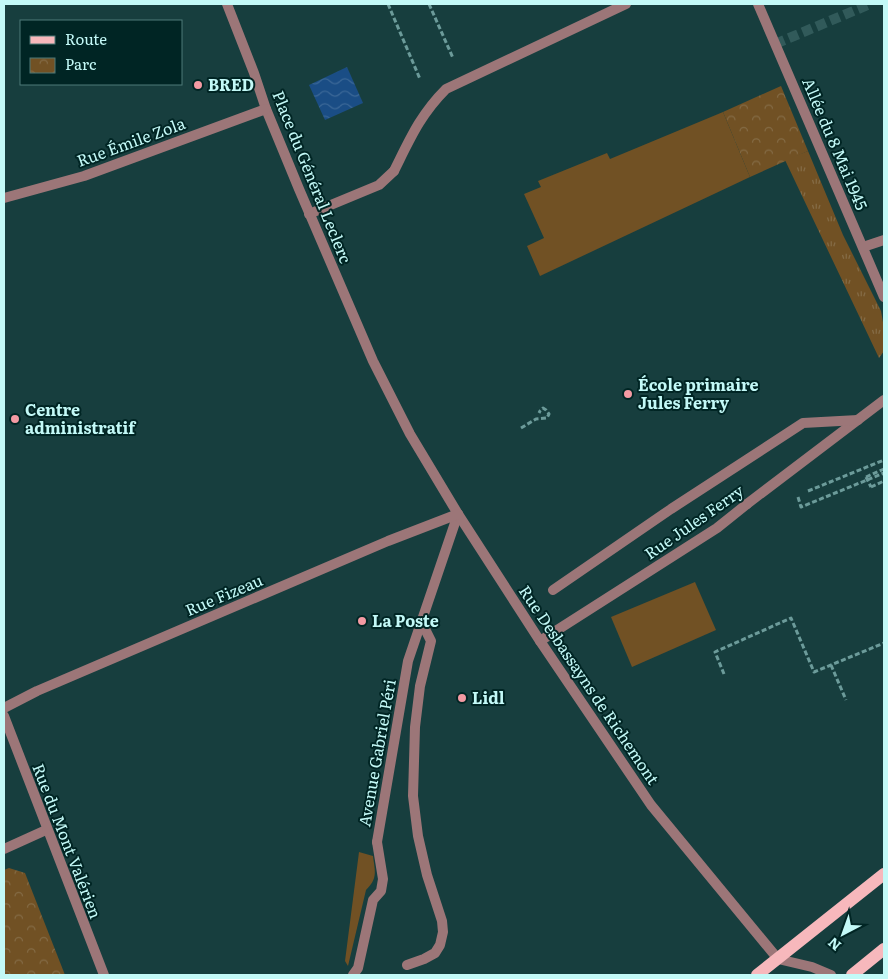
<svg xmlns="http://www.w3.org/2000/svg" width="888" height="979" font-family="Literata,serif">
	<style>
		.grass { fill: url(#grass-tufts) }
		.park { fill: url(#park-crowns) }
		.garden { fill: #715124 }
		.water { fill: url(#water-waves) }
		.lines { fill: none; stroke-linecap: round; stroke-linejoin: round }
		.pedestrian-tunnel { stroke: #315a5a; stroke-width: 10; stroke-dasharray: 10 5; stroke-linecap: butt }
		.path { stroke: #6c9b9a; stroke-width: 3; stroke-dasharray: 5 2.5; stroke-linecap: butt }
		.service { stroke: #9c7678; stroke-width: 10 }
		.pedestrian { stroke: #9c7678; stroke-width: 10 }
		.minor { stroke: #9c7678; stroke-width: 10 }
		.primary { stroke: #f7b8bc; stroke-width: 12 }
		.path-bridge { stroke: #6c9b9a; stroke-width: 3; stroke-dasharray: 5 2.5; stroke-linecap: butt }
		.poi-dot { fill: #f49aa3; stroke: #002524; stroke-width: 2 }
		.labels { text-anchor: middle; stroke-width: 4; stroke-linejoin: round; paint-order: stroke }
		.poi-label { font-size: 16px; font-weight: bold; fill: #c3f9f7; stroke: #002524; text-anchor: start }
		.street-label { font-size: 16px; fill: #c3f9f7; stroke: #002524 }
	</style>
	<defs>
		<pattern id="grass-tufts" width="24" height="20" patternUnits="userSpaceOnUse" patternTransform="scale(1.25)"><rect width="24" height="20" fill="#715124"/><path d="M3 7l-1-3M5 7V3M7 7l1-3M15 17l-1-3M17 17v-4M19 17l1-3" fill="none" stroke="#846b45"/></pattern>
		<pattern id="park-crowns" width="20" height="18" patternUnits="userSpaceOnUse" patternTransform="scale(1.25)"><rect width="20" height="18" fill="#715124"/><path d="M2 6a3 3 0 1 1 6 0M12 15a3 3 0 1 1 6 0" fill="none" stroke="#846b45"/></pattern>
		<pattern id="water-waves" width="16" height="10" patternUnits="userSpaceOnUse" patternTransform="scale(1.25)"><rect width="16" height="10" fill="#1a4d85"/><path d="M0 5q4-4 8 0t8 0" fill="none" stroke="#3a6797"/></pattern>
	</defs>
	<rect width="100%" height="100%" fill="#173e3e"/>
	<path class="grass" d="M 808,151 L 843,235 L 881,311 L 884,328 L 884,351 L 879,358 L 785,160 Z"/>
	<g class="park">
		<path d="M 781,86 L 808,151 L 750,177 L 723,112 Z"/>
		<path d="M 9,868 L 25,873 L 65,975 L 4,975 L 4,870 Z"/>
	</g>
	<g class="garden">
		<path d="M 723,112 L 750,177 L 540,276 L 527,246 L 544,238 L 524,194 L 541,187 L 538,181 L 607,153 L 610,159 Z"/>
		<path d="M 695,582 L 716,630 L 632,667 L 611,617 Z"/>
		<path d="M 359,852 L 373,856 C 375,872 378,878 366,890 L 348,966 L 345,961 Z"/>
	</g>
	<path class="water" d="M 347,67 L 363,103 L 325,120 L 309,85 Z"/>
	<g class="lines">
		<path class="pedestrian-tunnel" d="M 775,44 L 870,4"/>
		<g class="path">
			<path d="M 388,4 L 420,79"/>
			<path d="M 429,4 L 453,58"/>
			<path d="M 521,428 L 536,419 L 547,418 L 549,414 L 546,410 L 543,408 L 540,411 L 539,413"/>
			<path d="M 866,477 L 884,469"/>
			<path d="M 871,487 L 884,481"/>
			<path d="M 808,491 L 884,460"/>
			<path d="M 798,497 L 801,507 L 884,473"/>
			<path d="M 831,665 L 846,700"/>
			<path d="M 724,674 L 715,652 L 791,618 L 814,672 L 884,643"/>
		</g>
		<g class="service">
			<path d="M 309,214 L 379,185 L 394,171"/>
			<path d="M 377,842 L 408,661 L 458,514"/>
			<path d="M 4,849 L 46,830"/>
		</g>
		<g class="pedestrian">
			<path d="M 758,4 L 884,297"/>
			<path d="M 394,171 C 410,139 420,115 446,89 L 626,4"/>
			<path d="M 863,247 L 884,240"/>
			<path d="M 747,504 L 884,400"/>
			<path d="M 553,590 L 671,509 L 803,423 L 858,420"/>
			<path d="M 407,965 L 424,959 L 435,953 L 440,945 L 443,932 L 442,921 L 427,875 L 418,836 L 413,796 L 415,727 L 420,686 L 431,641 L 421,621"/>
			<path d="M 353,975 L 358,968 L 373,900 L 381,891 L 383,879 L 377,842"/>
		</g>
		<g class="minor">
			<path d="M 227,4 L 254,73 L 266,109 L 299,189 L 373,361 L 410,434 L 458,514 L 540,641 L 651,805 L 778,959 L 812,967 L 831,975"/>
			<path d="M 4,198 L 84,176 L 266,109"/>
			<path d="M 540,641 L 717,528 L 747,504"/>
			<path d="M 4,708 L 37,691 L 388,541 L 458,514"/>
			<path d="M 4,716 L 104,975"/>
		</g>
		<g class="primary">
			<path d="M 757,975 L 884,874"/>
			<path d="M 852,975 L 884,949"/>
		</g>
		<path class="path-bridge" d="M 866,477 L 871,487"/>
	</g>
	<g class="poi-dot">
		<circle cx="198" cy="85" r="5"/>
		<circle cx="628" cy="394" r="5"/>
		<circle cx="15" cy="419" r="5"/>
		<circle cx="362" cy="621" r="5"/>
		<circle cx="462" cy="698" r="5"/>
	</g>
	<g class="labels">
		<g class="poi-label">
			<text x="208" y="91">BRED</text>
			<text x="638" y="391">École primaire<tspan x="638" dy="18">Jules Ferry</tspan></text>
			<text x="25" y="416">Centre<tspan x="25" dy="18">administratif</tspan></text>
			<text x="372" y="627">La Poste</text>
			<text x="472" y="704">Lidl</text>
		</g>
		<g class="street-label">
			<text transform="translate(131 142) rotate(-20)" y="6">Rue Émile Zola</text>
			<text transform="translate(835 144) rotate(67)" y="6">Allée du 8 Mai 1945</text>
			<text transform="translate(312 177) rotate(68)" y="6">Place du Général Leclerc</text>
			<text transform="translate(694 522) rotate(-35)" y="6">Rue Jules Ferry</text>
			<text transform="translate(224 595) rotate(-23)" y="6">Rue Fizeau</text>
			<text transform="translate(589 685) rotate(56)" y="6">Rue Desbassayns de Richemont</text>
			<text transform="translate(377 753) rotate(-80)" y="6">Avenue Gabriel Péri</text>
			<text transform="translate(67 841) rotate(69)" y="6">Rue du Mont Valérien</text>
		</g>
	</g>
	<rect width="888" height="979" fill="none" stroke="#c3f9f7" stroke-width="10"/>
	<rect x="20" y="20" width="162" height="65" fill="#002524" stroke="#4e7a78"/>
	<rect x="30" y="36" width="25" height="8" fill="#f7b8bc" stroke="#4e7a78"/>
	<text x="65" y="45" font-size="15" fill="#c3f9f7">Route</text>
	<rect x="30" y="58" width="25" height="15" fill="url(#park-crowns)" stroke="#4e7a78"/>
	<text x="65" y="70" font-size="15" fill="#c3f9f7">Parc</text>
	<g transform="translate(843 934) rotate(221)" stroke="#002524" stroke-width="4" paint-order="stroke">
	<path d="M0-4L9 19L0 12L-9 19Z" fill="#c3f9f7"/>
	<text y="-8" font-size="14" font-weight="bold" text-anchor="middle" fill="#c3f9f7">N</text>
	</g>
</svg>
